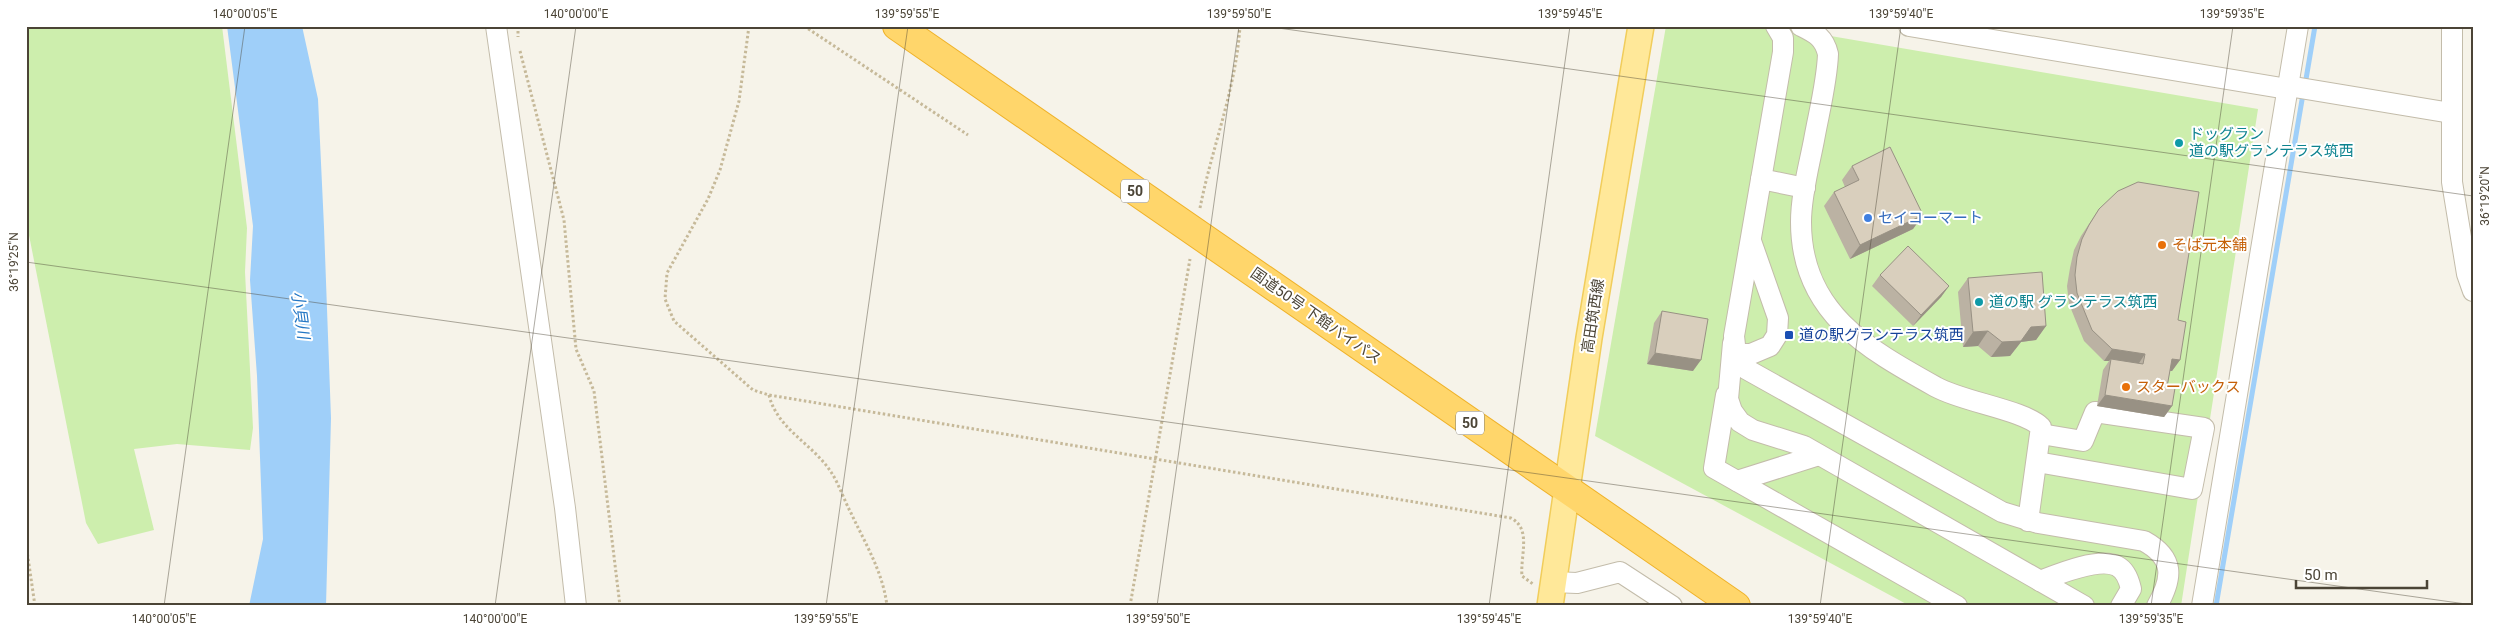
<svg xmlns="http://www.w3.org/2000/svg" width="2499" height="632" font-family="Roboto,'Noto Sans JP',sans-serif">
	<style>
		.green { fill: #cdeead }
		.water { fill: #9fcff9 }
		.lines { fill: none; stroke-linecap: round; stroke-linejoin: round }
		.stream { stroke: #9fcff9; stroke-width: 5 }
		.minor-casing { stroke: #c3bcaa; stroke-width: 22 }
		.major-casing { stroke: #f1cd5b; stroke-width: 28 }
		.highway-casing { stroke: #efb22a; stroke-width: 30 }
		.path { stroke: #c6b999; stroke-width: 3; stroke-dasharray: 2.5 2.5; stroke-linecap: butt }
		.minor { stroke: #fff; stroke-width: 20 }
		.major { stroke: #ffe899; stroke-width: 25 }
		.highway { stroke: #ffd66b; stroke-width: 28 }
		.wall { fill: #bbb2a3 }
		.shaded-wall { fill: #989184 }
		.building { fill: #d9cfbd; stroke: #989184 }
		.ticks { fill: none; stroke: #4b4436; stroke-width: 1; stroke-opacity: 0.45 }
		.culture-dot { fill: #0f9aa8; stroke: #fff; stroke-width: 2 }
		.shop-dot { fill: #3f7fe0; stroke: #fff; stroke-width: 2 }
		.food-dot { fill: #e8710a; stroke: #fff; stroke-width: 2 }
		.transit-dot { fill: #1a4fb4; stroke: #fff; stroke-width: 2 }
		.labels { text-anchor: middle; stroke-width: 4; stroke-linejoin: round; paint-order: stroke }
		.shield { fill: #fff; stroke: #817c72; stroke-width: 1 }
		.shield-label { font-size: 14px; font-weight: bold; fill: #4b4436 }
		.culture-label { font-size: 15px; fill: #0d838f; stroke: #fff; text-anchor: start }
		.shop-label { font-size: 15px; fill: #366cbe; stroke: #fff; text-anchor: start }
		.food-label { font-size: 15px; fill: #c56008; stroke: #fff; text-anchor: start }
		.street-label { font-size: 15px; fill: #4b4436; stroke: #fff }
		.transit-label { font-size: 15px; fill: #164399; stroke: #fff; text-anchor: start }
		.water-label { font-size: 16px; font-style: italic; fill: #2276c4; stroke: #fff }
		.neatline { fill: none; stroke: #4b4436; stroke-width: 2 }
		.ticks-label { font-size: 12px; text-anchor: middle; fill: #4b4436 }
	</style>
	<rect width="100%" height="100%" fill="#f6f3e9"/>
	<g class="green">
		<path d="M 26,26 L 222,26 L 247,228 L 245,272 L 253,428 L 250,450 L 177,444 L 134,449 L 154,530 L 98,544 L 86,523 L 26,220 Z"/>
		<path d="M 1666,26 L 1772,26 L 2258,109 L 2181,606 L 1910,606 L 1595,436 Z"/>
	</g>
	<path class="water" d="M 227,26 L 302,26 L 318,99 L 324,227 L 331,418 L 326,606 L 249,606 L 263,539 L 257,376 L 250,280 L 253,226 Z"/>
	<g class="lines">
		<g class="stream">
			<path d="M 2305,85 L 2315,26"/>
			<path d="M 2216,606 L 2303,94"/>
		</g>
		<defs>
			<g id="minor">
				<path d="M 496,26 L 565,508 L 576,606"/>
				<path d="M 1776,26 L 1783,38 L 1783,52 L 1734,336 L 1736,354 L 1746,369 L 2002,512 L 2038,523 L 2144,541 C 2175,558 2173,578 2157,606"/>
				<path d="M 1801,26 C 1815,33 1824,37 1828,54 C 1827,82 1819,112 1814,140 C 1809,166 1801,195 1801,222 C 1801,312 1866,348 1936,387 C 1963,402 2024,410 2041,427 L 2028,521"/>
				<path d="M 1909,26 L 2287,89"/>
				<path d="M 2452,26 L 2452,182 L 2467,274 L 2473,291"/>
				<path d="M 2288,86 L 2451,113"/>
				<path d="M 1761,179 L 1805,188"/>
				<path d="M 1733,343 L 1728,399 L 1732,411 L 1740,422 L 1753,430 L 1804,446 L 2084,606"/>
				<path d="M 1736,354 L 1751,354 L 1770,346 L 1777,335 L 1778,318 L 1751,241"/>
				<path d="M 1726,395 L 1714,468 L 1957,606"/>
				<path d="M 2037,462 L 2192,489 L 2204,428 L 2095,412 L 2083,441 L 2041,434"/>
				<path d="M 1737,481 L 1819,455"/>
				<path d="M 2040,581 C 2058,574 2099,557 2117,566 C 2125,570 2129,580 2131,589 L 2121,606"/>
				<path d="M 1553,582 L 1577,583 L 1620,572 L 1672,606"/>
				<path d="M 2202,606 L 2298,26"/>
			</g>
			<path id="major" d="M 1550,606 L 1589,338 L 1641,26"/>
			<path id="highway" d="M 897,26 L 1736,606"/>
		</defs>
		<use href="#minor" class="minor-casing"/>
		<use href="#major" class="major-casing"/>
		<use href="#highway" class="highway-casing"/>
		<g class="path">
			<path d="M 518,26 L 518,37"/>
			<path d="M 749,26 L 739,101 L 720,170 L 708,199 L 667,273 L 665,299 L 674,321 L 753,390 L 769,395 L 1511,518 C 1532,529 1520,556 1522,576 L 1533,584"/>
			<path d="M 804,26 L 968,135"/>
			<path d="M 520,51 L 564,220 L 576,349 L 594,391 L 620,606"/>
			<path d="M 1200,208 C 1212,147 1236,89 1240,26"/>
			<path d="M 769,395 C 777,429 813,444 831,472 C 839,484 844,500 851,513 C 865,543 883,572 887,606"/>
			<path d="M 26,544 L 35,606"/>
			<path d="M 1130,606 L 1190,259"/>
		</g>
		<use href="#minor" class="minor"/>
		<use href="#major" class="major"/>
		<use href="#highway" class="highway"/>
	</g>
	<g class="wall">
		<path d="M 1852,166 L 1923,215 L 1913,229 L 1850,259 L 1824,206 L 1834,192 L 1845,187 L 1842,180 Z"/>
		<path d="M 2099,209 L 2178,320 L 2180,360 L 2172,371 L 2170,371 L 2167,387 L 2172,406 L 2164,417 L 2097,406 L 2103,370 L 2109,361 L 2104,361 L 2084,341 L 2069,304 L 2067,286 L 2070,268 L 2074,250 L 2081,236 Z"/>
		<path d="M 1880,275 L 1949,286 L 1941,297 L 1913,326 L 1872,286 Z"/>
		<path d="M 1968,278 L 2046,326 L 2036,340 L 2021,342 L 2010,356 L 1991,357 L 1978,346 L 1963,347 L 1958,292 Z"/>
		<path d="M 1662,311 L 1693,371 L 1647,364 L 1654,323 Z"/>
	</g>
	<g class="shaded-wall">
		<path d="M 1923,215 L 1913,229 L 1850,259 L 1860,245 Z"/>
		<path d="M 1949,286 L 1941,297 L 1913,326 L 1921,315 Z"/>
		<path d="M 2046,326 L 2036,340 L 2021,342 L 2010,356 L 1991,357 L 2002,342 L 2031,327 Z"/>
		<path d="M 1988,331 L 1978,346 L 1963,347 L 1973,332 Z"/>
		<path d="M 2112,349 L 2145,354 L 2137,366 L 2111,359 L 2109,361 L 2104,361 Z"/>
		<path d="M 1655,353 L 1701,360 L 1693,371 L 1647,364 Z"/>
		<path d="M 2172,359 L 2180,360 L 2172,371 L 2164,370 Z"/>
		<path d="M 2105,395 L 2172,406 L 2164,417 L 2097,406 Z"/>
	</g>
	<g class="building">
		<path d="M 1890,147 L 1923,215 L 1860,245 L 1834,192 L 1859,180 L 1852,166 Z"/>
		<path d="M 2138,182 L 2199,192 L 2178,320 L 2186,322 L 2180,360 L 2172,359 L 2167,387 L 2175,388 L 2172,406 L 2105,395 L 2111,359 L 2143,364 L 2145,354 L 2112,349 L 2092,330 L 2077,293 L 2075,275 L 2077,257 L 2082,239 L 2089,225 L 2099,209 L 2118,191 Z"/>
		<path d="M 1908,246 L 1949,286 L 1921,315 L 1880,275 Z"/>
		<path d="M 2042,272 L 2046,326 L 2031,327 L 2021,341 L 2002,342 L 1988,331 L 1973,332 L 1968,278 Z"/>
		<path d="M 1662,311 L 1708,319 L 1701,360 L 1655,353 Z"/>
	</g>
	<path class="ticks" d="M 1264,26 L 2473,196M 26,262 L 2473,605M 164,606 L 245,26M 495,606 L 576,26M 826,606 L 908,26M 1157,606 L 1239,26M 1489,606 L 1570,26M 1820,606 L 1901,26M 2151,606 L 2233,26"/>
	<g class="culture-dot">
		<circle cx="2179" cy="143" r="5"/>
		<circle cx="1979" cy="302" r="5"/>
	</g>
	<circle class="shop-dot" cx="1868" cy="218" r="5"/>
	<g class="food-dot">
		<circle cx="2162" cy="245" r="5"/>
		<circle cx="2126" cy="387" r="5"/>
	</g>
	<rect class="transit-dot" x="1784" y="330" width="10" height="10" rx="2.5"/>
	<g class="labels">
		<g class="shield">
			<rect x="1121" y="179.5" width="28" height="23" rx="4"/>
			<rect x="1456" y="411.5" width="28" height="23" rx="4"/>
		</g>
		<g class="shield-label">
			<text x="1135" y="196">50</text>
			<text x="1470" y="428">50</text>
		</g>
		<g class="culture-label">
			<text x="2189" y="139">ドッグラン<tspan x="2189" dy="17">道の駅グランテラス筑西</tspan></text>
			<text x="1989" y="307">道の駅 グランテラス筑西</text>
		</g>
		<g class="shop-label">
			<text x="1878" y="223">セイコーマート</text>
		</g>
		<g class="food-label">
			<text x="2172" y="250">そば元本舗</text>
			<text x="2136" y="392">スターバックス</text>
		</g>
		<g class="street-label">
			<text transform="translate(1316 316) rotate(35)" y="5">国道50号 下館バイパス</text>
			<text transform="translate(1593 316) rotate(-81)" y="5">高田筑西線</text>
		</g>
		<g class="transit-label">
			<text x="1799" y="340">道の駅グランテラス筑西</text>
		</g>
		<g class="water-label">
			<text transform="translate(301 315) rotate(82)" y="6">小貝川</text>
		</g>
	</g>
	<rect width="2499" height="632" fill="none" stroke="#ffffff" stroke-width="55"/>
	<path d="M2296 580v8h131v-8" fill="none" stroke="#4b4436" stroke-width="2.5"/>
	<text x="2304" y="580" font-size="15" fill="#4b4436" stroke="#ffffff" stroke-width="4" paint-order="stroke">50 m</text>
	<rect x="28" y="28" width="2444" height="576" class="neatline"/>
	<g class="ticks-label">
		<text x="245" y="18">140°00'05"E</text>
		<text x="576" y="18">140°00'00"E</text>
		<text x="907" y="18">139°59'55"E</text>
		<text x="1239" y="18">139°59'50"E</text>
		<text x="1570" y="18">139°59'45"E</text>
		<text x="1901" y="18">139°59'40"E</text>
		<text x="2232" y="18">139°59'35"E</text>
		<text transform="translate(2485 196) rotate(-90)" y="4">36°19'20"N</text>
		<text transform="translate(14 262) rotate(-90)" y="4">36°19'25"N</text>
		<text x="164" y="623">140°00'05"E</text>
		<text x="495" y="623">140°00'00"E</text>
		<text x="826" y="623">139°59'55"E</text>
		<text x="1158" y="623">139°59'50"E</text>
		<text x="1489" y="623">139°59'45"E</text>
		<text x="1820" y="623">139°59'40"E</text>
		<text x="2151" y="623">139°59'35"E</text>
	</g>
</svg>
